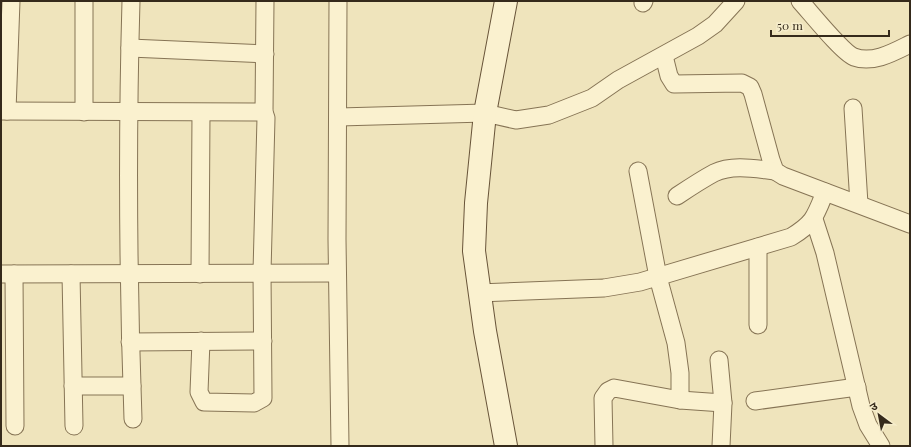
<svg xmlns="http://www.w3.org/2000/svg" width="911" height="447" font-family="'Playfair Display','Noto Sans Devanagari',serif">
	<style>
		.lines { fill: none; stroke-linecap: round; stroke-linejoin: round }
		.street-casing { stroke: #867455; stroke-width: 19 }
		.secondary-casing { stroke: #685439; stroke-width: 24 }
		.street { stroke: #faf1cf; stroke-width: 17 }
		.secondary { stroke: #faf1cf; stroke-width: 22 }
	</style>
	<rect width="100%" height="100%" fill="#efe4bc"/>
	<g class="lines">
		<defs>
			<g id="street">
				<path d="M 84,1 L 84,112"/>
				<path d="M 131,1 C 127,140 128,280 133,419"/>
				<path d="M 338,1 L 337,239 L 340,446"/>
				<path d="M 800,1 C 811,13 842,52 854,57 C 873,64 894,52 910,44"/>
				<path d="M 643,3 L 644,1"/>
				<path d="M 130,48 L 265,54"/>
				<path d="M 664,56 L 669,76 L 674,84 L 742,83 L 750,87 L 753,94 L 771,160 L 775,171 L 783,176 L 910,224"/>
				<path d="M 853,108 L 859,204"/>
				<path d="M 1,111 L 264,112"/>
				<path d="M 7,111 L 11,1"/>
				<path d="M 339,117 L 485,113 L 516,120 L 549,115 L 592,98 L 618,80 L 698,36 L 715,24 L 736,1"/>
				<path d="M 638,171 L 658,277 L 676,343 L 680,373 L 680,400"/>
				<path d="M 677,196 C 689,188 701,180 714,173 C 733,164 756,169 775,171"/>
				<path d="M 814,219 L 825,253 L 861,406 L 868,425 L 881,446"/>
				<path d="M 758,247 L 758,325"/>
				<path d="M 1,274 L 337,273"/>
				<path d="M 14,274 L 15,426"/>
				<path d="M 71,274 L 74,426"/>
				<path d="M 200,274 L 201,113"/>
				<path d="M 479,293 L 604,288 L 640,282 L 791,237 C 814,223 815,217 825,192"/>
				<path d="M 201,341 L 199,392 L 204,402 L 254,403 L 263,398 L 262,272 L 266,118 L 264,112 L 265,1"/>
				<path d="M 130,342 L 263,341"/>
				<path d="M 719,360 L 723,403 L 721,446"/>
				<path d="M 73,386 L 132,386"/>
				<path d="M 755,401 L 857,387"/>
				<path d="M 604,446 L 603,398 L 608,391 L 614,388 L 680,400 L 723,403"/>
			</g>
			<path id="secondary" d="M 506,446 L 485,331 L 474,251 L 476,203 L 485,113 L 506,1"/>
		</defs>
		<use href="#street" class="street-casing"/>
		<use href="#secondary" class="secondary-casing"/>
		<use href="#street" class="street"/>
		<use href="#secondary" class="secondary"/>
	</g>
	<rect width="911" height="447" fill="none" stroke="#352a1b" stroke-width="4"/>
	<g transform="translate(879 415) rotate(328)" stroke="#f6edcb" stroke-width="3" paint-order="stroke">
	<path d="M0-3L7 15L0 10L-7 15Z" fill="#352a1b"/>
	<text y="-6" font-size="11" font-weight="bold" text-anchor="middle" fill="#352a1b">उ</text>
	</g>
	<path d="M771 30v6h118v-6" fill="none" stroke="#352a1b" stroke-width="2"/>
	<text x="777" y="30" font-size="12" fill="#352a1b" stroke="#f6edcb" stroke-width="3" paint-order="stroke">50 m</text>
</svg>
